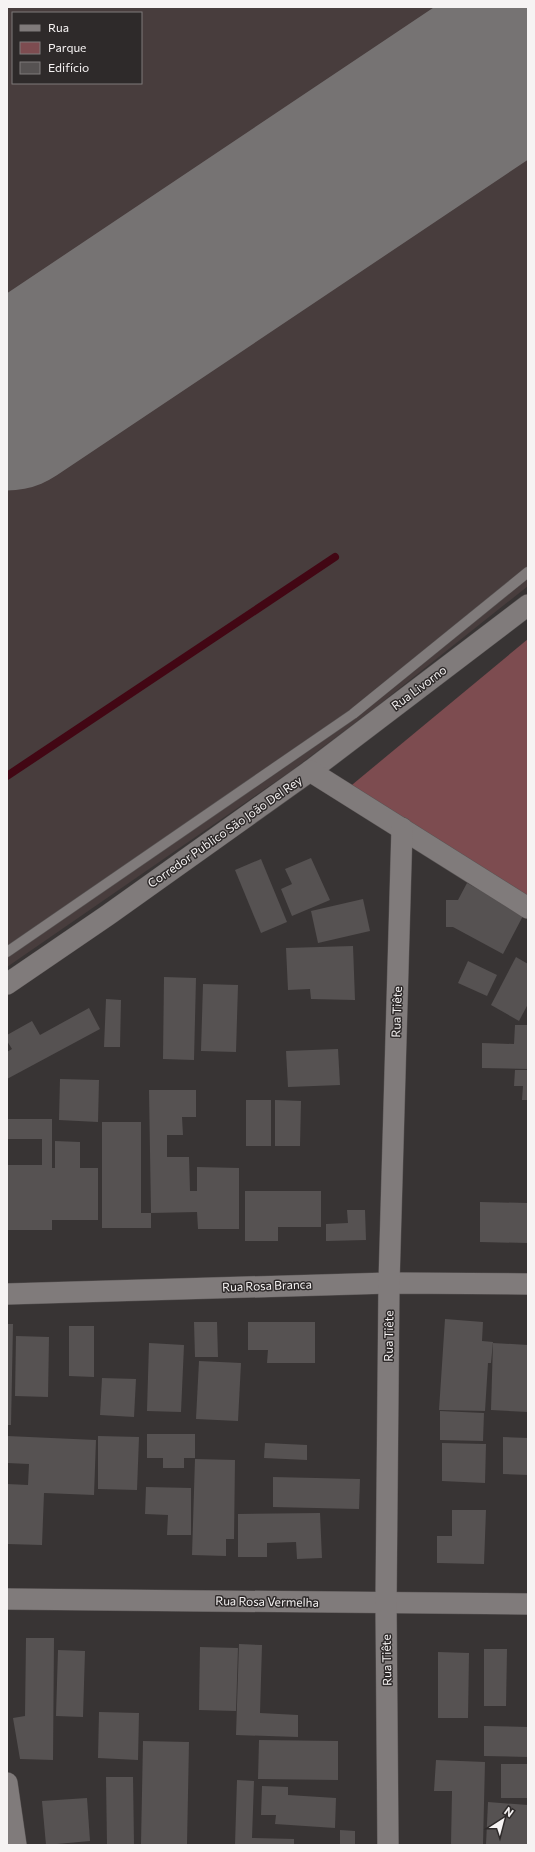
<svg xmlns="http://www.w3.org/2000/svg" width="535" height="1852" font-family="Commissioner,sans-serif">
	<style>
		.built { fill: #483d3d; fill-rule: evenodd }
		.green { fill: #7d4c50 }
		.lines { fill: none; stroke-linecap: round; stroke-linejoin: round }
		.stream { stroke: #420714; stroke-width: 8 }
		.runway { stroke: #767373; stroke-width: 179 }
		.building { fill: #565252 }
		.lane-casing { stroke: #575353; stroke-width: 11 }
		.street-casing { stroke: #575353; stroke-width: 22 }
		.lane { stroke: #807b7b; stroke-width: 10 }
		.street { stroke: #807b7b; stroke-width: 21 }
		.labels { text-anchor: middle; stroke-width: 3; stroke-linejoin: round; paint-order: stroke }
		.street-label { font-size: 12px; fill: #f6f3f3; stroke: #2e2a2a }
	</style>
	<rect width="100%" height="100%" fill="#383434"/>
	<path class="built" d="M 7,7 L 528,7 L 528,586 L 376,707 L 291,771 L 7,967 ZM 13,13 L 141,13 L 141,83 L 13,83 Z"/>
	<path class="green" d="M 528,639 L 528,905 L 347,789 Z"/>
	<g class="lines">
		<path class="stream" d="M 7,776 L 335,557"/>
		<path class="runway" d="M 7,401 L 528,52"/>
	</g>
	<g class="building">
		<path d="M 311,858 L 330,900 L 292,916 L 281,889 L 292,884 L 285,869 Z"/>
		<path d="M 261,859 L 287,922 L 261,933 L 235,870 Z"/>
		<path d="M 467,883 L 524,914 L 503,954 L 453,927 L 446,927 L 446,900 L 458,900 Z"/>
		<path d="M 363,899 L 370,931 L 318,943 L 311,911 Z"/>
		<path d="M 353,946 L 355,1000 L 311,999 L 310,989 L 288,990 L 286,948 Z"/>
		<path d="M 516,957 L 528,964 L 528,1004 L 519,1021 L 491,1005 Z"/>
		<path d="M 468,961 L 497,975 L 487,996 L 458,983 Z"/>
		<path d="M 164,977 L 196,978 L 194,1060 L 163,1059 Z"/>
		<path d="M 203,984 L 238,985 L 236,1052 L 201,1051 Z"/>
		<path d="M 106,999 L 121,1000 L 120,1047 L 104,1047 Z"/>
		<path d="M 89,1008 L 100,1029 L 7,1079 L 7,1052 L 12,1049 L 7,1041 L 7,1035 L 32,1021 L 40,1035 Z"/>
		<path d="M 515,1025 L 528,1025 L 528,1069 L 482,1068 L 482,1043 L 514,1044 Z"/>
		<path d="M 338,1049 L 340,1085 L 288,1087 L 286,1051 Z"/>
		<path d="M 515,1070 L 528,1070 L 528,1100 L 522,1100 L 523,1086 L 514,1086 Z"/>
		<path d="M 60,1079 L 99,1080 L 98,1122 L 59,1120 Z"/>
		<path d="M 149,1090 L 196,1090 L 196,1117 L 182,1117 L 183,1135 L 167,1135 L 167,1157 L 189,1157 L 190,1191 L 197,1191 L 197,1167 L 239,1168 L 239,1229 L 198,1229 L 197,1212 L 151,1213 Z"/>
		<rect x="246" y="1100" width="25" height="46"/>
		<path d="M 275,1100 L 301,1101 L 300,1146 L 275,1146 Z"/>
		<path d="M 7,1119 L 52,1119 L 52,1168 L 55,1168 L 55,1141 L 80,1142 L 80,1168 L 98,1168 L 98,1220 L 52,1220 L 52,1230 L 8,1230 L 8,1165 L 42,1165 L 42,1139 L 7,1139 Z"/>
		<path d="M 102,1122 L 141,1122 L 141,1213 L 151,1213 L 151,1228 L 102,1228 Z"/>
		<path d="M 245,1191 L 321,1191 L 321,1227 L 278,1227 L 278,1241 L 245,1241 Z"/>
		<path d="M 480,1202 L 528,1203 L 528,1243 L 480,1242 Z"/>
		<path d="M 347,1210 L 365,1210 L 366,1240 L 326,1241 L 326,1224 L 348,1223 Z"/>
		<path d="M 445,1319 L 483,1322 L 482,1341 L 493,1342 L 491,1363 L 488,1363 L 485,1411 L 439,1410 Z"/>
		<path d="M 194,1322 L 217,1322 L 218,1357 L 195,1357 Z"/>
		<path d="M 248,1322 L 315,1322 L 315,1363 L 267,1363 L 268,1350 L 248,1350 Z"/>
		<path d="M 7,1324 L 13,1324 L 11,1425 L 7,1425 Z"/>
		<path d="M 69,1326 L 94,1326 L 94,1377 L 69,1376 Z"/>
		<path d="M 16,1336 L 49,1337 L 48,1397 L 15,1396 Z"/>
		<path d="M 149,1343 L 184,1345 L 181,1412 L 147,1411 Z"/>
		<path d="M 493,1343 L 528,1345 L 528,1412 L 491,1410 Z"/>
		<path d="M 199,1361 L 241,1363 L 238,1421 L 196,1419 Z"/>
		<path d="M 102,1378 L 136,1379 L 134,1417 L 100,1415 Z"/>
		<path d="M 440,1411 L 484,1413 L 483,1441 L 440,1440 Z"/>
		<path d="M 147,1434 L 195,1434 L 195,1458 L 184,1458 L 184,1468 L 163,1468 L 163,1458 L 147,1458 Z"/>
		<path d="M 7,1436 L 96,1440 L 94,1495 L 44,1493 L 42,1545 L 7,1544 L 7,1484 L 28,1485 L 29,1464 L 7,1463 Z"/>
		<path d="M 98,1436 L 139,1437 L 137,1490 L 98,1489 Z"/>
		<path d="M 503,1437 L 528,1438 L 528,1475 L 503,1474 Z"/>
		<path d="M 265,1443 L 307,1445 L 307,1460 L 264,1458 Z"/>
		<path d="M 442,1443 L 486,1444 L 485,1483 L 442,1481 Z"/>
		<path d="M 195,1459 L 235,1460 L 234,1539 L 226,1539 L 226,1556 L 192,1555 Z"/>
		<path d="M 273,1477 L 360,1479 L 359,1509 L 273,1507 Z"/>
		<path d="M 146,1487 L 191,1488 L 191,1535 L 167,1535 L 168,1515 L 145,1514 Z"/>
		<path d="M 452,1510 L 486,1510 L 484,1564 L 437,1563 L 437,1536 L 452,1536 Z"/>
		<path d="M 320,1513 L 322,1558 L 297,1559 L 296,1542 L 267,1543 L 267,1557 L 238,1557 L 238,1514 Z"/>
		<path d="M 26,1638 L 54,1638 L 53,1760 L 20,1759 L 13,1718 L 25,1716 Z"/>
		<path d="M 239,1644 L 262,1645 L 260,1713 L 298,1715 L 298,1737 L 236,1735 Z"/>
		<path d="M 200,1647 L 238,1648 L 236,1711 L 199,1710 Z"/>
		<path d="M 484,1649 L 507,1649 L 506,1706 L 484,1706 Z"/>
		<path d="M 58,1650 L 85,1651 L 83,1717 L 56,1716 Z"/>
		<path d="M 438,1652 L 469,1653 L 468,1718 L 438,1718 Z"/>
		<path d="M 99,1712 L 139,1713 L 138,1760 L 98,1758 Z"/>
		<path d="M 484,1726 L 528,1727 L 528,1757 L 484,1756 Z"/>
		<path d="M 259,1740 L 338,1741 L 338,1780 L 258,1779 Z"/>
		<path d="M 143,1741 L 189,1742 L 187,1845 L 141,1845 Z"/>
		<path d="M 436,1760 L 485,1762 L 483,1845 L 451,1845 L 452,1791 L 434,1791 Z"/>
		<rect x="501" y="1764" width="27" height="34"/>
		<path d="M 106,1777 L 133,1777 L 134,1845 L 107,1845 Z"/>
		<path d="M 237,1780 L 254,1781 L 252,1838 L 294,1839 L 294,1845 L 235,1845 Z"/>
		<path d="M 262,1786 L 288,1787 L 288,1795 L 336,1798 L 335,1828 L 275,1824 L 276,1815 L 261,1815 Z"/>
		<path d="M 87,1798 L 90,1841 L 46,1845 L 42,1801 Z"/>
		<path d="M 488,1802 L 528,1805 L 527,1845 L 486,1845 Z"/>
		<path d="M 340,1830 L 355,1831 L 355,1845 L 340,1845 Z"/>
	</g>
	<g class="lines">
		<defs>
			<path id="lane" d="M 7,952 L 353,714 L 528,572"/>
			<g id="street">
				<path d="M 310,771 L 528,605"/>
				<path d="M 7,984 L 108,915 L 310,771 L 528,908"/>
				<path d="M 7,1294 L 389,1283 L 528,1284"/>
				<path d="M 7,1599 L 528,1604"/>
				<path d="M 7,1783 L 16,1845"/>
				<path d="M 388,1845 L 386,1604 L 389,1283 L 402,828"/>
			</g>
		</defs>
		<use href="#lane" class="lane-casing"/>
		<use href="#street" class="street-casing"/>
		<use href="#lane" class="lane"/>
		<use href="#street" class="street"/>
	</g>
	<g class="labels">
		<g class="street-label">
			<text transform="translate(419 688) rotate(-37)" y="4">Rua Livorno</text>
			<text transform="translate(225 832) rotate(-35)" y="4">Corredor Publico São João Del Rey</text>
			<text transform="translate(397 1012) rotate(-88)" y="4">Rua Tiête</text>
			<text transform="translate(267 1286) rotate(-2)" y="4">Rua Rosa Branca</text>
			<text transform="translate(389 1336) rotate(-89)" y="4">Rua Tiête</text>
			<text transform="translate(267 1602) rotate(1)" y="4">Rua Rosa Vermelha</text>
			<text transform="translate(387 1660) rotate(-91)" y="4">Rua Tiête</text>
		</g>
	</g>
	<rect width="535" height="1852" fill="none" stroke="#f6f3f3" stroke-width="16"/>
	<rect x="12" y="12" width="130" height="72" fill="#2e2a2a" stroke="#7e7a7a"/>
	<rect x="20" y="25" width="20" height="6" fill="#807b7b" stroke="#7e7a7a"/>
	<text x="48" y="32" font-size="12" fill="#f6f3f3">Rua</text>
	<rect x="20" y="42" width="20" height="12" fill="#7d4c50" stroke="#7e7a7a"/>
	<text x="48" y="52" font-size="12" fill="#f6f3f3">Parque</text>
	<rect x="20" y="62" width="20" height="12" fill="#565252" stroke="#7e7a7a"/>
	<text x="48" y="72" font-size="12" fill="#f6f3f3">Edifício</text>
	<g transform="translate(503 1820) rotate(36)" stroke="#2e2a2a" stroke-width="3" paint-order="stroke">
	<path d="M0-3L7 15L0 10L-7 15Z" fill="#f6f3f3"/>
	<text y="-6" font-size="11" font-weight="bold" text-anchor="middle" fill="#f6f3f3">N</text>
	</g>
</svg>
